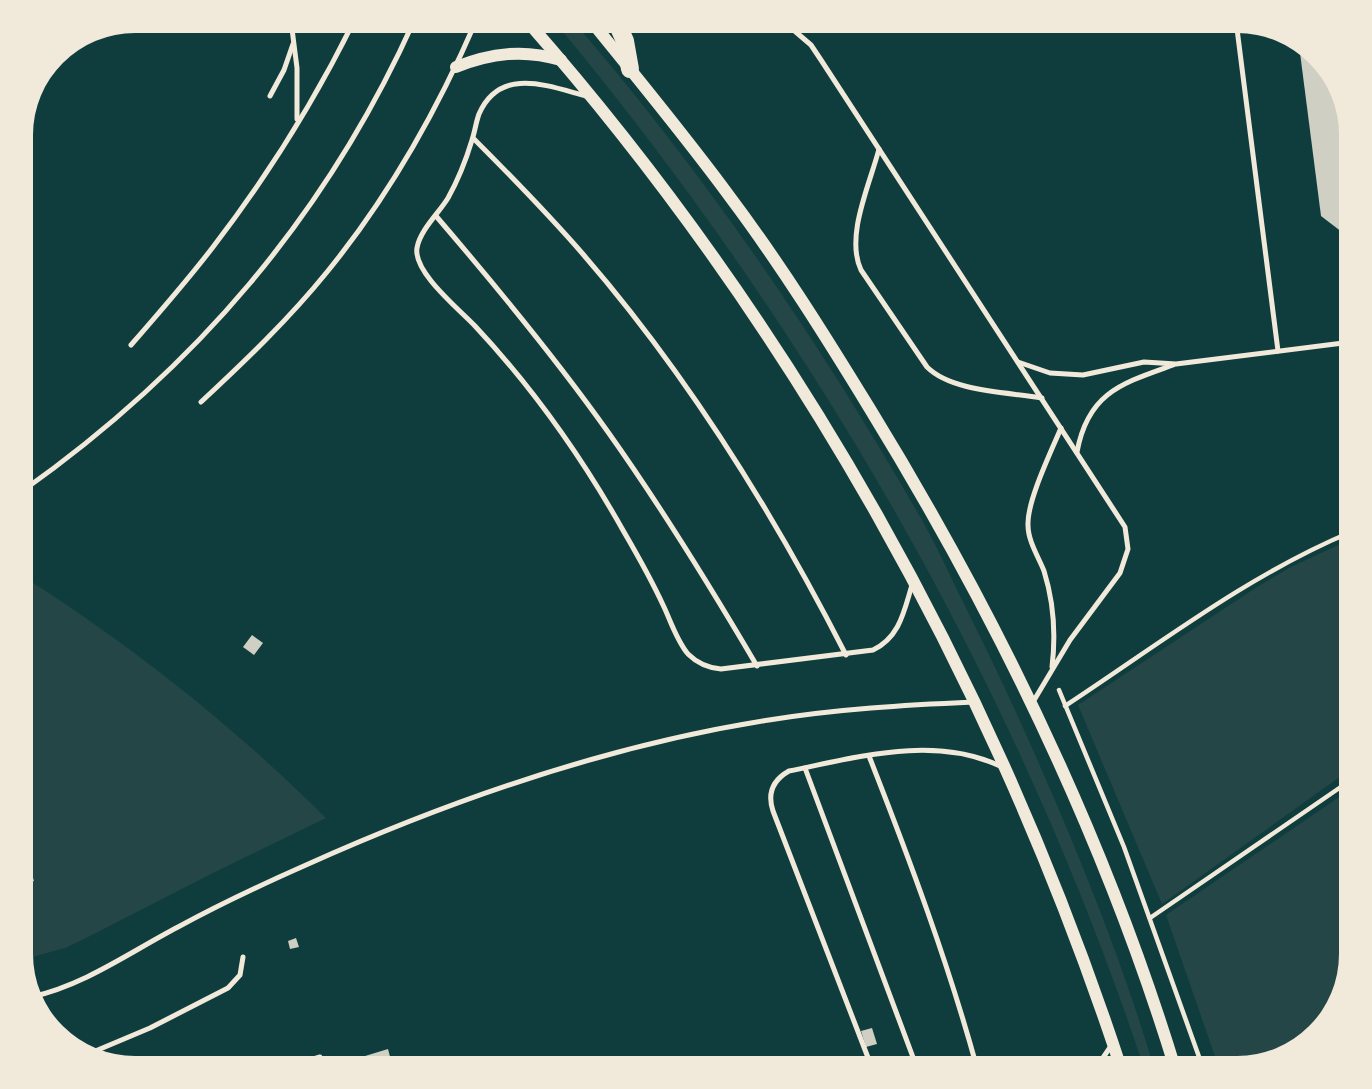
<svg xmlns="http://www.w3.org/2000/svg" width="1372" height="1089" font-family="Cabin,sans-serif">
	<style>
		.green { fill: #244646 }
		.building { fill: #cfcfc3 }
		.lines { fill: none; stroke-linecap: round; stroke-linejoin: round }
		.path { stroke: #f1e9da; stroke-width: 4.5 }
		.service { stroke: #f1e9da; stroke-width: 5 }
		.tertiary { stroke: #f1e9da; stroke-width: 12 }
		.primary { stroke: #f1e9da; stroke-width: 18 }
	</style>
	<rect width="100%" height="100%" fill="#0f3d3e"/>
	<g class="green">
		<path d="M 554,21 L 573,21 C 706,175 822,345 923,522 C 936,545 947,569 958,592 C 988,652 1017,712 1043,773 C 1085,869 1124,967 1154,1068 L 1144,1068 C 1017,685 812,331 554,21 Z"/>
		<path d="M 1351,539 L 1351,769 L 1162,904 L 1078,705 L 1257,587 L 1291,567 Z"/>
		<path d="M 21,575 C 135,648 230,723 326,818 L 213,873 L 86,938 L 65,948 L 21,960 L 21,884 L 34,880 L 21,837 Z"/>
		<path d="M 1351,789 L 1351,954 L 1323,1029 L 1287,1056 L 1236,1068 L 1219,1068 L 1166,915 Z"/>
	</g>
	<g class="building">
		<path d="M 1299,45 L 1312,49 L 1339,85 L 1351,136 L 1351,239 L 1321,216 Z"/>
		<path d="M 252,635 L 263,643 L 254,655 L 243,647 Z"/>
		<path d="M 21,839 L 34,881 L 21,884 Z"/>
		<path d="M 296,938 L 299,947 L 290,949 L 288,941 Z"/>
		<path d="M 872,1028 L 877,1044 L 866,1047 L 861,1031 Z"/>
		<path d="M 388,1049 L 393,1068 L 354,1068 L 352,1060 Z"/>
	</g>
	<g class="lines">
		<g class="path">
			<path d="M 1059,690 L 1124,847 L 1203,1068"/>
			<path d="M 1065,706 C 1158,645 1248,575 1351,532"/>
			<path d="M 1150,918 L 1351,780"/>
		</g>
		<g class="service">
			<path d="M 291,21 L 297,68 L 297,119"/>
			<path d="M 783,21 L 811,45 L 821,60 L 1125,527 L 1128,549 L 1120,573 L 1070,640 L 1033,702"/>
			<path d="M 1236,21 L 1278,351"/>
			<path d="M 203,22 L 208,21"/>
			<path d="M 270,96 L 284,70 L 293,44"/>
			<path d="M 586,96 C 548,86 500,66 479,114 C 476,122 475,131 472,140 C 466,160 458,180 448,198 C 439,213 420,230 417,248 C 413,272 459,309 475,326 C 533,388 583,459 624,532 C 638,556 652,581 664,607 C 671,622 677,641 688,654 C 697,663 709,668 721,669 L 873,650 C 900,637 904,611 912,585"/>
			<path d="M 473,138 C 510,175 547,213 582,253 C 688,375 773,512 846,655"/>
			<path d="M 879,149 C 870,184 845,236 861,270 L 927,367 C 952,392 1008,392 1042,398"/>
			<path d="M 436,216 C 496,286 555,357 608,432 C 662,508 710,586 757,666"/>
			<path d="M 131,345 C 159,313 187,281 213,247 C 266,178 316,98 354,21"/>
			<path d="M 1018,362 L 1050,373 L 1083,375 L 1144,362 L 1176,364 L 1351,342"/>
			<path d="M 201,402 C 245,361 289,319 327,272 C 389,196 437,111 476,21"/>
			<path d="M 1077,452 C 1088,392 1123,383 1173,365"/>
			<path d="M 21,492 C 195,369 326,216 414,21"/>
			<path d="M 1052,667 C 1056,634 1054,603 1044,571 C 1038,556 1028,541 1028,525 C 1027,501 1051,452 1061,428"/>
			<path d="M 869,756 C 909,858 948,962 977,1068"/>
			<path d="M 805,768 L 917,1068"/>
			<path d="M 31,997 C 85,985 130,952 178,927 C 220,904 263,884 306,865 C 453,799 609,745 769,720 C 837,709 905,705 974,702"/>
			<path d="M 93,1052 L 150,1028 L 228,988 L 240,975 L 243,957"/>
			<path d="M 283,1068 L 320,1057"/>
			<path d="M 872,1068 L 773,811 C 767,793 773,780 789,771 C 859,757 933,735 1000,766"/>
			<path d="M 1096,1068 L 1111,1046"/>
		</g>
		<g class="tertiary">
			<path d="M 527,21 C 794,325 995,684 1121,1068"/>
			<path d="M 591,21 C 638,79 686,137 730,197 C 781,265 826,337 870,409 C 997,616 1104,836 1175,1068"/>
			<path d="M 456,67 C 491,53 524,49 561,60"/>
		</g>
		<path class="primary" d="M 616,21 L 625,41 L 630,69"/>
	</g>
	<path d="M0 0H1372V1089H0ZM135 33H1237A102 102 0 0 1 1339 135V954A102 102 0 0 1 1237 1056H135A102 102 0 0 1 33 954V135A102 102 0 0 1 135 33Z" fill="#f1e9da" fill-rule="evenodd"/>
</svg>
